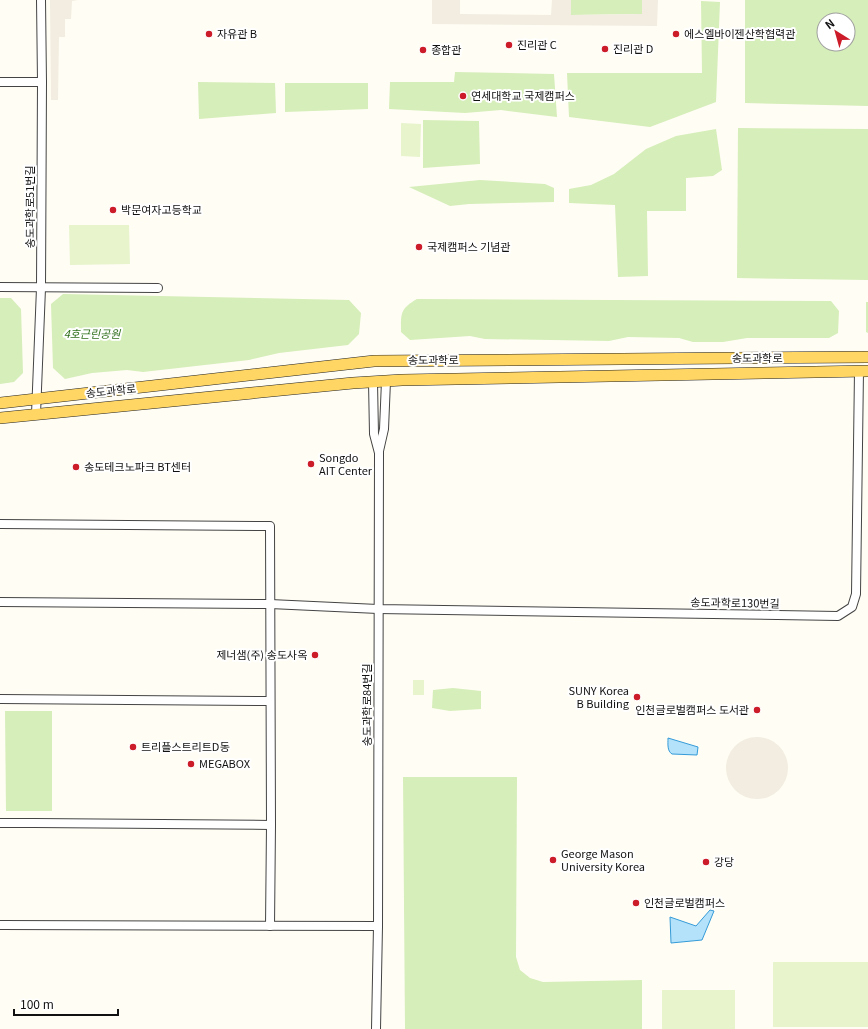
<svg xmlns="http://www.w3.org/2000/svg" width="868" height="1029" font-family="Georgia,'Noto Sans KR',serif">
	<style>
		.green { fill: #d6eeb9; fill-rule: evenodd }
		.pitch { fill: #e7f4cc }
		.plaza { fill: #f2ede0 }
		.water { fill: #b4e2fb; stroke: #359bd8 }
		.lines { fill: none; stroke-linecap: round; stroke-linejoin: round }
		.minor-casing { stroke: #444; stroke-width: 10 }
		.major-casing { stroke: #222; stroke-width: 12 }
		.minor { stroke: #fff; stroke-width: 8 }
		.major { stroke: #ffd564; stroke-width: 11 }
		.poi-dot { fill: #cd1c29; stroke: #fff; stroke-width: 1.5 }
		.labels { text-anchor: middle; stroke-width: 4; stroke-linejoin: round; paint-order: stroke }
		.poi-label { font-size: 11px; fill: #111; stroke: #fff; text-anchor: start }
		.street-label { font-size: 11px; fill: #111; stroke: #fff }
		.park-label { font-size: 11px; font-style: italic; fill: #2e6f1a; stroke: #fff }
	</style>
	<rect width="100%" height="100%" fill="#fffdf4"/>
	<g class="green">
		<path d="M 571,0 L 642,0 L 642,14 L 571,15 Z"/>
		<path d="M 745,0 L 868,0 L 868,106 L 745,103 ZM 824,20 L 848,20 L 848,44 L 824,44 Z"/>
		<path d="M 701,1 L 720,2 L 716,102 L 650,127 L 569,117 L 567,73 L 702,73 Z"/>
		<path d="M 455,72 L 554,74 L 557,117 L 501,110 L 465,113 L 389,109 L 390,82 L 454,82 Z"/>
		<path d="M 198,82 L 275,83 L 276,113 L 199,119 Z"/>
		<path d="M 285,83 L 368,83 L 368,109 L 285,112 Z"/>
		<path d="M 423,120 L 479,121 L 480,164 L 423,168 Z"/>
		<path d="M 738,128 L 868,129 L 868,280 L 737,278 Z"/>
		<path d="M 716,129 L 722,170 L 713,176 L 686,178 L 686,211 L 647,211 L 648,276 L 618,277 L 615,205 L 569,203 L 569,189 L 591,185 L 614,174 L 646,149 L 676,136 Z"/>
		<path d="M 480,180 L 545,184 L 554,188 L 554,202 L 469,204 L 450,206 L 409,187 Z"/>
		<path d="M 63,294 L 349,300 L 361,313 L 359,334 L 348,345 L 279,353 L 249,360 L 143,372 L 127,370 L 92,373 L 65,379 L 53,368 L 51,304 Z"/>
		<path d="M 0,298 L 11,298 L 21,309 L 23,373 L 14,382 L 0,384 Z"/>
		<path d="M 417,299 L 831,301 L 839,311 L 838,333 L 829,338 L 747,338 L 723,342 L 693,342 L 679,338 L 628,337 L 609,341 L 485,339 L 470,336 L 410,340 L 401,332 C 401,313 400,309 417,299 Z"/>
		<path d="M 866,302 L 868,302 L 868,333 L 866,332 Z"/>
		<path d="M 453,688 L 481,691 L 481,709 L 450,711 L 432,708 L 433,690 Z"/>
		<path d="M 5,711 L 52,711 L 52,811 L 6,811 Z"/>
		<path d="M 403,777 L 517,777 L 516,957 L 520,970 L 530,978 L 543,982 L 642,980 L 642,1029 L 405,1029 Z"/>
	</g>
	<g class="pitch">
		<path d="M 401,123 L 421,124 L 420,157 L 401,156 Z"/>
		<path d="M 69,225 L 129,225 L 130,264 L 70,265 Z"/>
		<rect x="413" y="680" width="11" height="15"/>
		<rect x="773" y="962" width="95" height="65"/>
		<rect x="662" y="990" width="73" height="39"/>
	</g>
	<g class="plaza">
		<path d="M 50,0 L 78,0 L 72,1 L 71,19 L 65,19 L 65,37 L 59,37 L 58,100 L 51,100 Z"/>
		<path d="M 432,0 L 460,0 L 460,14 L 551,15 L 552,0 L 571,0 L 571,15 L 642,14 L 642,0 L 658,0 L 657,26 L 432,24 Z"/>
		<circle cx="757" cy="768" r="31"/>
	</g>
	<g class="water">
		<path d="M 668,738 L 698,747 L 697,755 L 672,754 C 667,751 668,744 668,738 Z"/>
		<path d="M 710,910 L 714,911 L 702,940 L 671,943 L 670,917 L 696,926 Z"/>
	</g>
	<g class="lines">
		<defs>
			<g id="minor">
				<path d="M 0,82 L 42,82"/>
				<path d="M 0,287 L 158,288"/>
				<path d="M 373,382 L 374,434 L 379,453 L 378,926 L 376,1029"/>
				<path d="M 36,414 L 41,288 L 42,82 L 41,0"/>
				<path d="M 379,451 L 384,429 L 386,381"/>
				<path d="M 0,524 L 270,526 L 271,825 L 270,926"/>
				<path d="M 0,602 L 270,604 L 378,609 L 838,616 L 852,607 L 856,594 L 859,371"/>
				<path d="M 0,699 L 270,701"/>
				<path d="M 0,823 L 35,823 L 271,825"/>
				<path d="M 0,925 L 378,926"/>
			</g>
			<g id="major">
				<path d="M 0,403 L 374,361 L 868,357"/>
				<path d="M 0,418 L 353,383 L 402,380 L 868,371"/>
			</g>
		</defs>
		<use href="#minor" class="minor-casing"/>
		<use href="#major" class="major-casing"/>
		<use href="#minor" class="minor"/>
		<use href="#major" class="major"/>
	</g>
	<g class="poi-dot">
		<circle cx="209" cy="34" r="4"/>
		<circle cx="676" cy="34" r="4"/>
		<circle cx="509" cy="45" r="4"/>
		<circle cx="605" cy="49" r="4"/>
		<circle cx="423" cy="50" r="4"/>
		<circle cx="463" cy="96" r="4"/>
		<circle cx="113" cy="210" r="4"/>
		<circle cx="419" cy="247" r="4"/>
		<circle cx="311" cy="464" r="4"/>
		<circle cx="76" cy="467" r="4"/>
		<circle cx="315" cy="655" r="4"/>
		<circle cx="637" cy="697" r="4"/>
		<circle cx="757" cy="710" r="4"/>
		<circle cx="133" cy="747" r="4"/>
		<circle cx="191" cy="764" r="4"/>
		<circle cx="553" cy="860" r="4"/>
		<circle cx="706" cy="862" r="4"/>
		<circle cx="636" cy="903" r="4"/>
	</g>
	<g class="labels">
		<g class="poi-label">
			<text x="217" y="38">자유관 B</text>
			<text x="684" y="38">에스엘바이젠산학협력관</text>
			<text x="517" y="49">진리관 C</text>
			<text x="613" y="53">진리관 D</text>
			<text x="431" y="54">종합관</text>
			<text x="471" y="100">연세대학교 국제캠퍼스</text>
			<text x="121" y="214">박문여자고등학교</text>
			<text x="427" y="251">국제캠퍼스 기념관</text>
			<text x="319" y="462">Songdo<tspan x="319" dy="13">AIT Center</tspan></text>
			<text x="84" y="471">송도테크노파크 BT센터</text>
			<text x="307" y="659" text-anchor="end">제너샘(주) 송도사옥</text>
			<text x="629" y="695" text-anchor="end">SUNY Korea<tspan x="629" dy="13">B Building</tspan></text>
			<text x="749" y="714" text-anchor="end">인천글로벌캠퍼스 도서관</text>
			<text x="141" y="751">트리플스트리트D동</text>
			<text x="199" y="768">MEGABOX</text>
			<text x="561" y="858">George Mason<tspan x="561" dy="13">University Korea</tspan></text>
			<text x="714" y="866">강당</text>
			<text x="644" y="907">인천글로벌캠퍼스</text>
		</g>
		<g class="street-label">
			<text transform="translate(30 207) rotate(-90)" y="4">송도과학로51번길</text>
			<text x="757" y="362">송도과학로</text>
			<text x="433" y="364">송도과학로</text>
			<text transform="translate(111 391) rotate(-6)" y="4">송도과학로</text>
			<text transform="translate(735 603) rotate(1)" y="4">송도과학로130번길</text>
			<text transform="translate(367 705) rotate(-90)" y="4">송도과학로84번길</text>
		</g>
		<g class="park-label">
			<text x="92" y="338">4호근린공원</text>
		</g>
	</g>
	<g transform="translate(836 32) rotate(323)"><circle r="19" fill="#ffffff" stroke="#a0a0a0"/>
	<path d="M0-3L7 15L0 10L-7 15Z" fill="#cd1c29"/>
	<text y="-6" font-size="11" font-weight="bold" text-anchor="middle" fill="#111111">N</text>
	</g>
	<path d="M14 1009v6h104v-6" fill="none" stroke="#111111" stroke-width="2"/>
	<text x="20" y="1009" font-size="12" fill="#111111" stroke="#ffffff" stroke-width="3" paint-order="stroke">100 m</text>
</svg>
